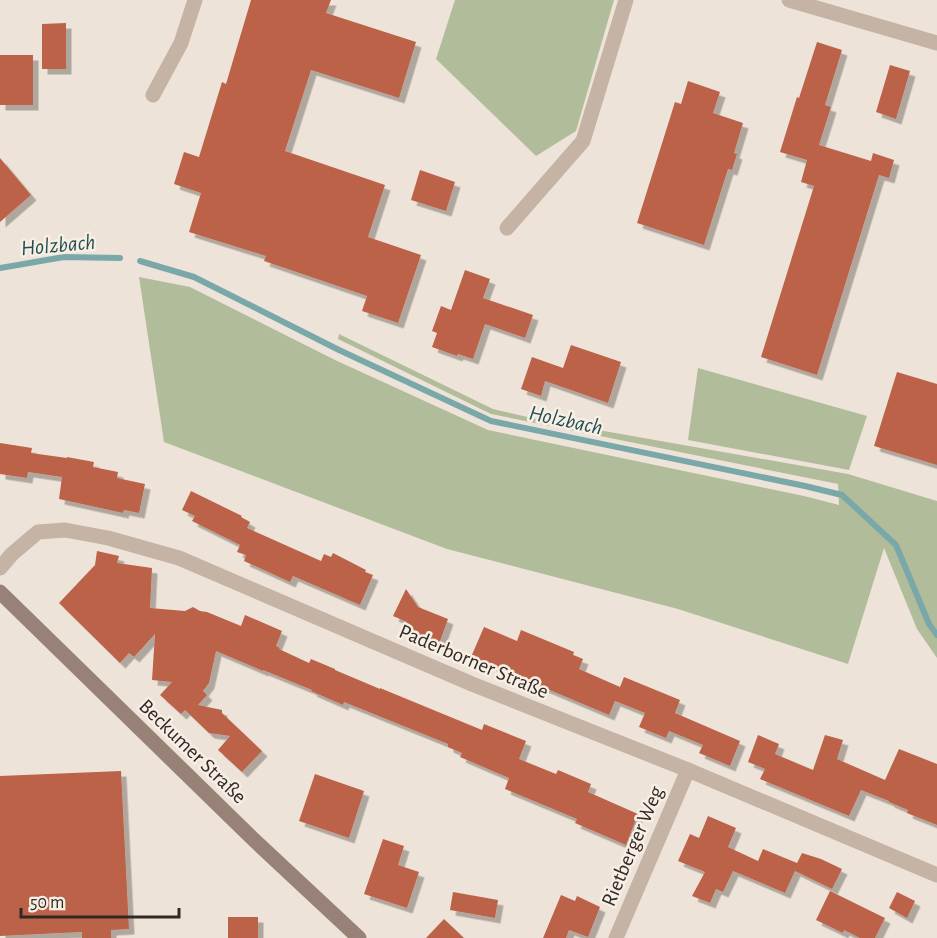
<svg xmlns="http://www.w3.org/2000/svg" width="937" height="938" font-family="'Alegreya Sans',sans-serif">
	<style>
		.green { fill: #b1bc9a }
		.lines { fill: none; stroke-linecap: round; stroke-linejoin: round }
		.stream { stroke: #7aa8a9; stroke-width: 6 }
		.building { fill: #bc6249; filter: url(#shadow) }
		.street { stroke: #c5b3a5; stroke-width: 15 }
		.secondary { stroke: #988277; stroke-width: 15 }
		.labels { text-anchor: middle; stroke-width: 5; stroke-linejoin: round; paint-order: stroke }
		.street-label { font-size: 21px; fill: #322926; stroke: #f7eee4 }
		.water-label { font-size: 22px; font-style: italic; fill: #1f4d50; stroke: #f7eee4 }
	</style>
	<defs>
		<filter id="shadow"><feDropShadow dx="5.5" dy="5.5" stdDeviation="0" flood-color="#0004"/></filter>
	</defs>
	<rect width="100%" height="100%" fill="#eee3d8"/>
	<g class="green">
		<path d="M 455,0 L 614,0 L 576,131 L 536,156 L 436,59 Z"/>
		<path d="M 139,277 L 190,287 L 335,360 L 488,430 L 804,496 L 839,505 L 838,484 L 491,414 L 338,339 L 339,334 L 493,409 L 536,419 L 848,474 L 937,501 L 937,658 L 917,629 L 884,548 L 848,664 L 678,609 L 447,549 L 164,442 Z"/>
		<path d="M 698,368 L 867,416 L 849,470 L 688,440 Z"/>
	</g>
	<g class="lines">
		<g class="stream">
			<path d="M 140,261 L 194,277 L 339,350 L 491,421 L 805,486 L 842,495 L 896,545 L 929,624 L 937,635"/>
			<path d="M 0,268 L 64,257 L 120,258"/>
		</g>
	</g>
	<g class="building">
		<path d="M 251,0 L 331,0 L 326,13 L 416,42 L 399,98 L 311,70 L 285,151 L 385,185 L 368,237 L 421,255 L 398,323 L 362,311 L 367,296 L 264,261 L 266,256 L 189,232 L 201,193 L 174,184 L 184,152 L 199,157 L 222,82 L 226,84 Z"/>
		<path d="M 66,23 L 66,69 L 42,69 L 42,24 Z"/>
		<path d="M 817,42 L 842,50 L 825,105 L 831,107 L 819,145 L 871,161 L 873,153 L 894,160 L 889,178 L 879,175 L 817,375 L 761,357 L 814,186 L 801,182 L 807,160 L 780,152 L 797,97 L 799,98 Z"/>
		<rect x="0" y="55" width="33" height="50"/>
		<path d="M 890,65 L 910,71 L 896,119 L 876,112 Z"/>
		<path d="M 688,81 L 720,92 L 713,113 L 743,123 L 734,153 L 737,154 L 732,170 L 728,169 L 704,245 L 637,223 L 675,102 L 681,104 Z"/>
		<path d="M 0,158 L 31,195 L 0,222 Z"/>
		<path d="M 420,170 L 455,182 L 446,211 L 411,200 Z"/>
		<path d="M 465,270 L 490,279 L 483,298 L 533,315 L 525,338 L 485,324 L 473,359 L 458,354 L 457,356 L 432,347 L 437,333 L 432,331 L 441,306 L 451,310 Z"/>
		<path d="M 571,345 L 621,362 L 608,403 L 545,381 L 541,396 L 521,389 L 532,357 L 563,368 Z"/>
		<path d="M 897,372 L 937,384 L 937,465 L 874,446 Z"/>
		<path d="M 0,443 L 32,448 L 31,453 L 67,458 L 67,457 L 94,462 L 93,467 L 118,472 L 117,478 L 145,484 L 139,513 L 124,510 L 123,513 L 59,499 L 62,477 L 28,472 L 27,478 L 0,474 Z"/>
		<path d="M 191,491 L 242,516 L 241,517 L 250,522 L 247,528 L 321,561 L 324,554 L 331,557 L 333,553 L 366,570 L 365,572 L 373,575 L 360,605 L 293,576 L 290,582 L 244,561 L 246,555 L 237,552 L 240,545 L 192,521 L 195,516 L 182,510 Z"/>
		<path d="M 97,551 L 119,556 L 117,563 L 152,568 L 150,608 L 185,611 L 193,607 L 200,611 L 207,612 L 241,626 L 245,615 L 282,631 L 276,646 L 280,648 L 279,649 L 309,663 L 311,659 L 335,669 L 335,670 L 380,689 L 380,688 L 482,730 L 484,724 L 526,741 L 519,759 L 556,774 L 558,770 L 591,784 L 588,792 L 638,814 L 626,845 L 575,823 L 577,819 L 505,789 L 509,778 L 460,757 L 462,753 L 448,747 L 448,744 L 344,702 L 343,705 L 311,691 L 312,690 L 263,670 L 263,671 L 216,651 L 209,683 L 203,691 L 207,695 L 198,705 L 222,710 L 222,713 L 262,751 L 242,772 L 218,750 L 230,736 L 209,733 L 185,710 L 181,714 L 160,695 L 172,682 L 152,680 L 155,634 L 134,657 L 129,653 L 120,663 L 59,603 L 95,565 Z"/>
		<path d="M 406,589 L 418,607 L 448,619 L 439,644 L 404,630 L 407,622 L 393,616 Z"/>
		<path d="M 484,627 L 517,641 L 521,630 L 574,652 L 573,655 L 583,659 L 579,669 L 620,687 L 624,677 L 680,700 L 675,713 L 740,741 L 730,766 L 699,753 L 703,745 L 669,731 L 666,738 L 639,727 L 645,713 L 615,701 L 609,715 L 471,657 Z"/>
		<path d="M 758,735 L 779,744 L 775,754 L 813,770 L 825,735 L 843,740 L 837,759 L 885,780 L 899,749 L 937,764 L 937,825 L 907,813 L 908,810 L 889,802 L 889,801 L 861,790 L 849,816 L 760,779 L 765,769 L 748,762 Z"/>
		<path d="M 121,771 L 129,929 L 111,930 L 111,938 L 82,938 L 82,932 L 0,936 L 0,776 Z"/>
		<path d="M 315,774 L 364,791 L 349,838 L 299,821 Z"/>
		<path d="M 708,816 L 736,828 L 728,847 L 758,861 L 763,849 L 797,863 L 802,853 L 821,859 L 842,869 L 832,889 L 795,871 L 785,893 L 733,871 L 723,892 L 716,889 L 710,903 L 692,896 L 705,872 L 678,861 L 690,834 L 699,838 Z"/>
		<path d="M 383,839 L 404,846 L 398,865 L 419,872 L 407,908 L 364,894 Z"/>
		<path d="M 830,891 L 885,918 L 875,938 L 860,938 L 844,930 L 843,933 L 816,920 Z"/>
		<path d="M 453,892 L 498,900 L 495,918 L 450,910 Z"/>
		<path d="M 897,892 L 915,901 L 907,918 L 889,908 Z"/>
		<path d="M 561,895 L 575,901 L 577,896 L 600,907 L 588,937 L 569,930 L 566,938 L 543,938 Z"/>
		<rect x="228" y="917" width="30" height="21"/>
		<path d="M 444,919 L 464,938 L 426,938 Z"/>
	</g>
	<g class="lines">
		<g class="street">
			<path d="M 789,0 L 937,43"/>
			<path d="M 153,95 L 181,43 L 195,0"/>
			<path d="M 507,228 L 583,141 L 626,0"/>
			<path d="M 0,568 L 12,554 L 38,532 L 65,530 L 108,538 L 179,558 L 472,684 L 688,770 L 937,875"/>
			<path d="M 616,938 L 688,770"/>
		</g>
		<path class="secondary" d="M 0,592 L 252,838 L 359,938"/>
	</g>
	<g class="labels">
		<g class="street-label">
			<text transform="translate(474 661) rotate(23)" y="7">Paderborner Straße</text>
			<text transform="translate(193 751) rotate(44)" y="7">Beckumer Straße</text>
			<text transform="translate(632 846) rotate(-67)" y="7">Rietberger Weg</text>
		</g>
		<g class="water-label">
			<text transform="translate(58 244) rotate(-5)" y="8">Holzbach</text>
			<text transform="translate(566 419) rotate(12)" y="8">Holzbach</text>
		</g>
	</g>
	<path d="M21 908v9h158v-9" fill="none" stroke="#322926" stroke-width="3"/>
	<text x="30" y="908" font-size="18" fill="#322926" stroke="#f7eee4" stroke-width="4.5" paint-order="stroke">50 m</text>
</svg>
